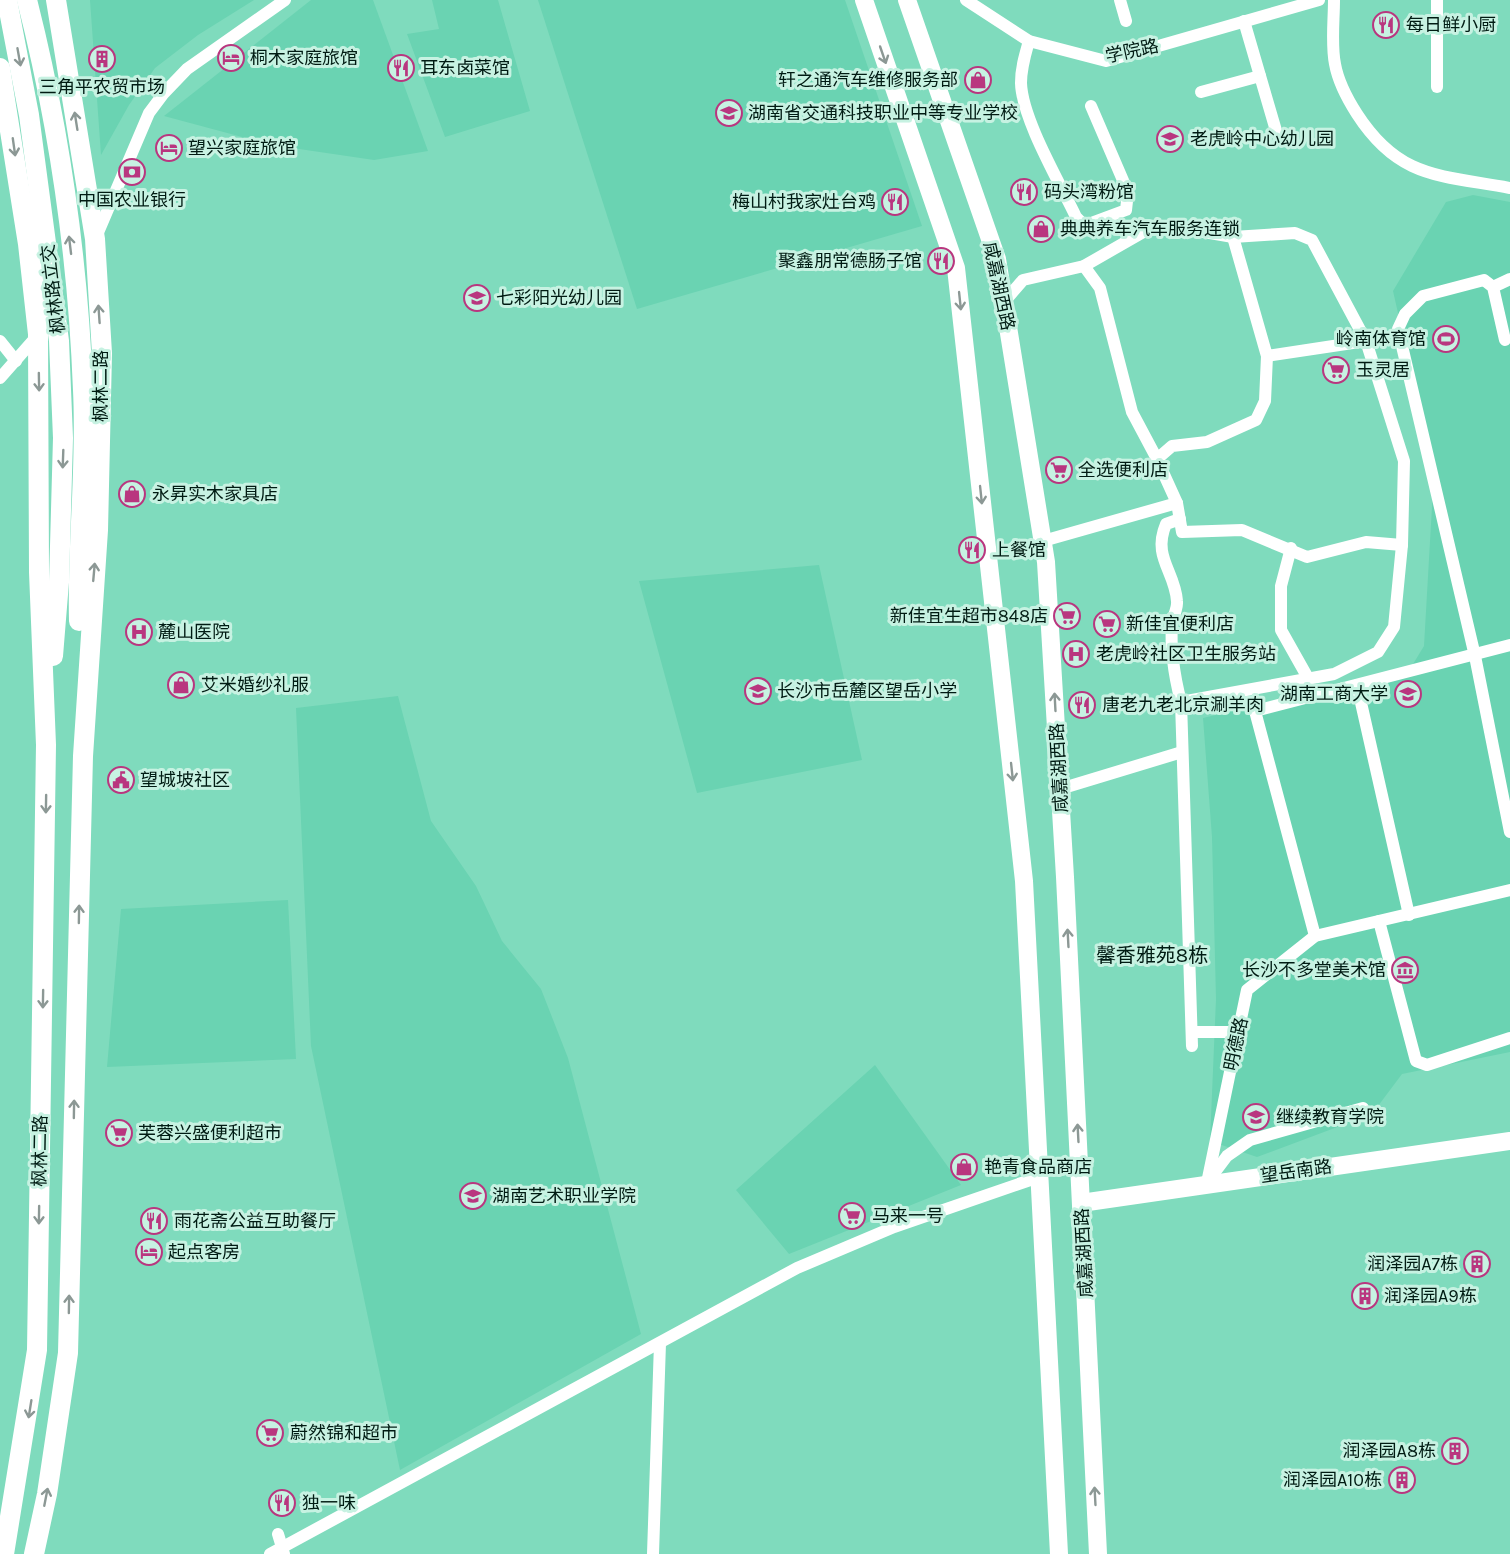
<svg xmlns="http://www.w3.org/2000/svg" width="1510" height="1554" font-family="Karla,'Noto Sans SC',sans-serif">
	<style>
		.built { fill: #6ad3b2 }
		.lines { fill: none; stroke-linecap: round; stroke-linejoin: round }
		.street { stroke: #fff; stroke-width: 12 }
		.secondary { stroke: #fff; stroke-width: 18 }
		.primary { stroke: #fff; stroke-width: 20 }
		.oneway { stroke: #8c9895 }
		.labels { text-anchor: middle; stroke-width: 6; stroke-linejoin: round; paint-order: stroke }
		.poi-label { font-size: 18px; fill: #001b13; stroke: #c7f2e2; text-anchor: start }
		.street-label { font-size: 18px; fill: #001b13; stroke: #c7f2e2 }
		.neighbourhood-label { font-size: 20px; fill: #001b13; stroke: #c7f2e2 }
	</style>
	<rect width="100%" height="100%" fill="#7fdbbd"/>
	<g class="built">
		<path d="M 90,0 L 254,0 L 198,35 L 155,68 L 129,105 L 101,155 Z"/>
		<path d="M 311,0 L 373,0 L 428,151 L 374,160 L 272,145 L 164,116 Z"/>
		<path d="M 432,0 L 498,0 L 530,111 L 445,137 L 407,34 L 439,29 Z"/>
		<path d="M 538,0 L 845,0 L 922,226 L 637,309 Z"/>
		<path d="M 1473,195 L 1510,202 L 1510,1052 L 1402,1074 L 1372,1114 L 1257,1157 L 1210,1141 L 1216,999 L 1212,837 L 1203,718 L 1410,669 L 1424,646 L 1434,472 L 1393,291 L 1446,202 Z"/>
		<path d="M 819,565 L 862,760 L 697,793 L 639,581 Z"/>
		<path d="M 398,696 L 431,821 L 476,886 L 502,941 L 541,989 L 568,1058 L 641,1334 L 400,1470 L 311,1046 L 296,708 Z"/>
		<path d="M 288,900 L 296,1059 L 107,1067 L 121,909 Z"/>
		<path d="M 875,1065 L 961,1185 L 789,1254 L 736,1190 Z"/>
	</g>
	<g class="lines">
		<g class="street">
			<path d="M 966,0 L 1029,41 L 1106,61 L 1319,0"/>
			<path d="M 1120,0 L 1126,21"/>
			<path d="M 1334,0 C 1334,20 1331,44 1335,64 C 1338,81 1348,100 1357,114 C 1399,179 1440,175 1510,188"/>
			<path d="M 1437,0 L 1437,87"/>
			<path d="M 1244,21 L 1277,134"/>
			<path d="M 1029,41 C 1025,55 1021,68 1021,83 C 1022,119 1060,183 1076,217 L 1082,223 L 1091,223 L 1126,210 L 1128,192 L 1091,106"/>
			<path d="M 1201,92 L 1260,76"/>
			<path d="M 97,235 L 149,113 L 164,93 L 187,69 L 285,0"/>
			<path d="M 1233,237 L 1267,356 L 1366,341"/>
			<path d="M 1084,266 L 1100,288 L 1132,412 L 1157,459 L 1172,446 L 1207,442 L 1256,420 L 1265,401 L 1267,356"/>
			<path d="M 1493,287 L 1510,279"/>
			<path d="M 1004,302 L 1023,280 L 1084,266 L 1152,227 L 1181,228 L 1233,237 L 1295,233 L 1312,240 L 1366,341 L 1404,461 L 1402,545 L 1394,627 L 1378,652 L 1334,674 L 1181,702 L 1192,1046"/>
			<path d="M 1505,340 L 1493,287 L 1484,280 L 1423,296 L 1405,314 L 1398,329 L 1475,656 L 1510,832"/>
			<path d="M 0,341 L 16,361"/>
			<path d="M 0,378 L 38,335"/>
			<path d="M 1157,459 L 1177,503 L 1182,532 L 1242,530 L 1307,557 L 1366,542 L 1402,545"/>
			<path d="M 1180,519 L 1166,524 C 1152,557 1175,571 1177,601 C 1178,608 1173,616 1172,623 C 1170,651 1174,675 1181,702"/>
			<path d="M 1043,541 L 1177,503"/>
			<path d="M 1291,548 L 1281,586 L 1281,630 L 1308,678"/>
			<path d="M 1357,685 L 1409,915"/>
			<path d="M 1060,789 L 1182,752"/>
			<path d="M 1379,921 L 1416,1061 L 1427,1065 L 1510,1038"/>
			<path d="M 1315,936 L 1255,711 L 1510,645"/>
			<path d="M 1192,1032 L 1238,1032"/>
			<path d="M 1209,1180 L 1227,1156 L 1250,1140 L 1363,1108"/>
			<path d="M 1207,1183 L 1247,990 L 1315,936 L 1510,890"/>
			<path d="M 278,1534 L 284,1554"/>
			<path d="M 270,1554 L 797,1268 L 894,1227 L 1039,1177"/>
			<path d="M 653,1554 L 660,1343"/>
		</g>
		<g class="secondary">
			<path d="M 864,0 L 956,268 L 1024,881 L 1059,1554"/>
			<path d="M 907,0 L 997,259 L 1046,562 L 1065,877 L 1098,1554"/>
			<path d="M 1081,1203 L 1510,1141"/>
		</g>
		<g class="primary">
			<path d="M 7,0 L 29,115 L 59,341 L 63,438 L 59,582 L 53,656"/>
			<path d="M 27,0 C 59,126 78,260 83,390 C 87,467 77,544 79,621"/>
			<path d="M 0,68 L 28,244 L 38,334 L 39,572 L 46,745 L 37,1350 L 4,1554"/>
			<path d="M 34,1554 L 47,1494 L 68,1353 L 83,756 L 98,530 L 102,353 L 95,239 L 56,0"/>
		</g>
	</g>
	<defs><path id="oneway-shaft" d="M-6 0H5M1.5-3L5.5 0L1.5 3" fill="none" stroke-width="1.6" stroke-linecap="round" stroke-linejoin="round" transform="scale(1.5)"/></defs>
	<g class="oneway">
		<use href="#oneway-shaft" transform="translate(883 55) rotate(71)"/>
		<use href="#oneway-shaft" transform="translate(19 57) rotate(80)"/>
		<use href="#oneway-shaft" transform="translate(76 121) rotate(-99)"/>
		<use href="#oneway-shaft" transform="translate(14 147) rotate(82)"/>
		<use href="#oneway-shaft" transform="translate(70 245) rotate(-97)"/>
		<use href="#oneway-shaft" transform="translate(960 301) rotate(84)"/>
		<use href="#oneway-shaft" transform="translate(99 314) rotate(-94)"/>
		<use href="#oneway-shaft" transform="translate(39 382) rotate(89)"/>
		<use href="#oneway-shaft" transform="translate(63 459) rotate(92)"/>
		<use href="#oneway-shaft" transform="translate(981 495) rotate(84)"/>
		<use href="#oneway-shaft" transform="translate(94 572) rotate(-85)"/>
		<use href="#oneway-shaft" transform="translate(1055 702) rotate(-93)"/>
		<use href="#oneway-shaft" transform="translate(1012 772) rotate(84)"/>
		<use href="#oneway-shaft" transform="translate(46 804) rotate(91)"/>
		<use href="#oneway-shaft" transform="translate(79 914) rotate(-89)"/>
		<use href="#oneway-shaft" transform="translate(1068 938) rotate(-93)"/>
		<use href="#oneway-shaft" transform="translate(43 999) rotate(91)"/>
		<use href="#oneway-shaft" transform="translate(74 1109) rotate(-89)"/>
		<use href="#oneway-shaft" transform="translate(1078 1133) rotate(-93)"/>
		<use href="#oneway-shaft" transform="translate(39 1215) rotate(91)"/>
		<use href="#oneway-shaft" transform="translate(69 1304) rotate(-89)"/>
		<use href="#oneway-shaft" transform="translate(30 1409) rotate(99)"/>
		<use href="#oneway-shaft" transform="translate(1095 1496) rotate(-93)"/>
		<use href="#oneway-shaft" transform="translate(46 1497) rotate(-79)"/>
	</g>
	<defs>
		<symbol id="restaurant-ring" viewBox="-11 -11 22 22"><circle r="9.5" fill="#c7f2e2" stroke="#b9367f" stroke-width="1.5"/><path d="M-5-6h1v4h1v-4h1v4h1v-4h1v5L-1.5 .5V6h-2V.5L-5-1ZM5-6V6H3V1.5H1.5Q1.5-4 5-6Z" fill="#b9367f"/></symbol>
		<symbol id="hotel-ring" viewBox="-11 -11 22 22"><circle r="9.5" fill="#c7f2e2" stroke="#b9367f" stroke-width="1.5"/><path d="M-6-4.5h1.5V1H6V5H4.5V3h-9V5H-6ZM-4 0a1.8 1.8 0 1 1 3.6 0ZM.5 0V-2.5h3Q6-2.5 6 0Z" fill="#b9367f"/></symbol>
		<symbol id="building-ring" viewBox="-11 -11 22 22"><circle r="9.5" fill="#c7f2e2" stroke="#b9367f" stroke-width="1.5"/><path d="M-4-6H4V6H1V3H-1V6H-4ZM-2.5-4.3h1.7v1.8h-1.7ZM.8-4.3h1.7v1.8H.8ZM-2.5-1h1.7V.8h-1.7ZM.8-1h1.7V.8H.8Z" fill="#b9367f"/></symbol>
		<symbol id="shop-ring" viewBox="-11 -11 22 22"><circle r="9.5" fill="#c7f2e2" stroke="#b9367f" stroke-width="1.5"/><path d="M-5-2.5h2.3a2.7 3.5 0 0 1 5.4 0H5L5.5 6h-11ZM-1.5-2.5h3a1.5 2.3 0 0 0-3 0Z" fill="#b9367f"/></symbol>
		<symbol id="school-ring" viewBox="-11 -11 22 22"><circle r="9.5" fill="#c7f2e2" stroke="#b9367f" stroke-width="1.5"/><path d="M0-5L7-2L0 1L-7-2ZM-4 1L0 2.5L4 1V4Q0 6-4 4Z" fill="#b9367f"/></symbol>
		<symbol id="bank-ring" viewBox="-11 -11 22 22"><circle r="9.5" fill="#c7f2e2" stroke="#b9367f" stroke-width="1.5"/><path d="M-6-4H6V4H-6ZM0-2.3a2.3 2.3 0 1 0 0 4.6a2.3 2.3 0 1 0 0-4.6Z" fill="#b9367f"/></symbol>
		<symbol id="stadium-ring" viewBox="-11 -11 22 22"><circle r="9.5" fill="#c7f2e2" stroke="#b9367f" stroke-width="1.5"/><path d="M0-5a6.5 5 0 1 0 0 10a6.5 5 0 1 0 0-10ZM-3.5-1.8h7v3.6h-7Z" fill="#b9367f"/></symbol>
		<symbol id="supermarket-ring" viewBox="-11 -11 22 22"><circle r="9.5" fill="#c7f2e2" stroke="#b9367f" stroke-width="1.5"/><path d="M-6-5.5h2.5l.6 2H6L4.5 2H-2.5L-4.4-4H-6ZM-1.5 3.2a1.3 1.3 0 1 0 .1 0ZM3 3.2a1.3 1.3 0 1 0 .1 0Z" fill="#b9367f"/></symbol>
		<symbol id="hospital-ring" viewBox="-11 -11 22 22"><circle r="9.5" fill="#c7f2e2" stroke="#b9367f" stroke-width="1.5"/><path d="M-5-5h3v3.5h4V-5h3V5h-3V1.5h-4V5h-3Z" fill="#b9367f"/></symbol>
		<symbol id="civic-ring" viewBox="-11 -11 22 22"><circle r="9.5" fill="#c7f2e2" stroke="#b9367f" stroke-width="1.5"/><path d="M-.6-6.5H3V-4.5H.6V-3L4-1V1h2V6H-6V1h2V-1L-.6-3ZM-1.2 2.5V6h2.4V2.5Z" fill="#b9367f"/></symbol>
		<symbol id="museum-ring" viewBox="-11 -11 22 22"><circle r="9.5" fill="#c7f2e2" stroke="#b9367f" stroke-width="1.5"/><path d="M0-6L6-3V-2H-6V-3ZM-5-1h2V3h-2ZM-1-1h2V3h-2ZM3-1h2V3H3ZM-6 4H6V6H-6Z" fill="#b9367f"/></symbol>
		<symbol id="university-ring" viewBox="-11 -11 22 22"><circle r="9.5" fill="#c7f2e2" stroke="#b9367f" stroke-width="1.5"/><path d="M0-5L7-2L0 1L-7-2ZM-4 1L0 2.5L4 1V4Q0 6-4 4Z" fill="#b9367f"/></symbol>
	</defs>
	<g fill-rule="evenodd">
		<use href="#restaurant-ring" x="1371" y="10" width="30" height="30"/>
		<use href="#hotel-ring" x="216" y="43" width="30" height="30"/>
		<use href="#building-ring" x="87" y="44" width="30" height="30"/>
		<use href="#restaurant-ring" x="386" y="53" width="30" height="30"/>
		<use href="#shop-ring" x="963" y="65" width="30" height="30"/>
		<use href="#school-ring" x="714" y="98" width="30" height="30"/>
		<use href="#school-ring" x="1155" y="124" width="30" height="30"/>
		<use href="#hotel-ring" x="154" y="133" width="30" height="30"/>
		<use href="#bank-ring" x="117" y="157" width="30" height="30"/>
		<use href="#restaurant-ring" x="1009" y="177" width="30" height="30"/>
		<use href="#restaurant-ring" x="880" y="187" width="30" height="30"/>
		<use href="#shop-ring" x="1026" y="214" width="30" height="30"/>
		<use href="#restaurant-ring" x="926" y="246" width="30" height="30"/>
		<use href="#school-ring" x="462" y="283" width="30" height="30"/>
		<use href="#stadium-ring" x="1431" y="324" width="30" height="30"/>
		<use href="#supermarket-ring" x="1321" y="355" width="30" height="30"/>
		<use href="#supermarket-ring" x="1044" y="455" width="30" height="30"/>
		<use href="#shop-ring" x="117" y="479" width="30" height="30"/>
		<use href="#restaurant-ring" x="957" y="535" width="30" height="30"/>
		<use href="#supermarket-ring" x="1052" y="601" width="30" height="30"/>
		<use href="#supermarket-ring" x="1092" y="609" width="30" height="30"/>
		<use href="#hospital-ring" x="124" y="617" width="30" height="30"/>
		<use href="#hospital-ring" x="1061" y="639" width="30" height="30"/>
		<use href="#shop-ring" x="166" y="670" width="30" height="30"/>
		<use href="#school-ring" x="743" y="676" width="30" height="30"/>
		<use href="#school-ring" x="1393" y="679" width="30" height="30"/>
		<use href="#restaurant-ring" x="1067" y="690" width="30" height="30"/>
		<use href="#civic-ring" x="106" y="765" width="30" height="30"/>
		<use href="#museum-ring" x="1390" y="955" width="30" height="30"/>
		<use href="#university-ring" x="1241" y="1102" width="30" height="30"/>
		<use href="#supermarket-ring" x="104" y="1118" width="30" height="30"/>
		<use href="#shop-ring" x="949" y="1152" width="30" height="30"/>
		<use href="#university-ring" x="458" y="1181" width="30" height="30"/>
		<use href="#supermarket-ring" x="837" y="1201" width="30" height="30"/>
		<use href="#restaurant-ring" x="139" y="1206" width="30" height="30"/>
		<use href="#hotel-ring" x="134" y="1237" width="30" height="30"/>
		<use href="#building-ring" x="1462" y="1249" width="30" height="30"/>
		<use href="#building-ring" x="1350" y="1281" width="30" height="30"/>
		<use href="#supermarket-ring" x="255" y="1418" width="30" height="30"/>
		<use href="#building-ring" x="1440" y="1436" width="30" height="30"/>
		<use href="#building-ring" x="1387" y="1465" width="30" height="30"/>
		<use href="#restaurant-ring" x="267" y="1488" width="30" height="30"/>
	</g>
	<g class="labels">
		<g class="poi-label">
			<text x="1406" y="31">每日鲜小厨</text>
			<text x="250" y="64">桐木家庭旅馆</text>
			<text x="420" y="74">耳东卤菜馆</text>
			<text x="958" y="86" text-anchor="end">轩之通汽车维修服务部</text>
			<text x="102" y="93" text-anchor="middle">三角平农贸市场</text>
			<text x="748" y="119">湖南省交通科技职业中等专业学校</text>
			<text x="1190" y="145">老虎岭中心幼儿园</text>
			<text x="188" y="154">望兴家庭旅馆</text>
			<text x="1044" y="198">码头湾粉馆</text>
			<text x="132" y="206" text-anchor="middle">中国农业银行</text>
			<text x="876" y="208" text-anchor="end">梅山村我家灶台鸡</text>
			<text x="1060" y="235">典典养车汽车服务连锁</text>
			<text x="922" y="267" text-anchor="end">聚鑫朋常德肠子馆</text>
			<text x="496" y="304">七彩阳光幼儿园</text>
			<text x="1426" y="345" text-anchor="end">岭南体育馆</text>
			<text x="1356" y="376">玉灵居</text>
			<text x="1078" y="476">全选便利店</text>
			<text x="152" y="500">永昇实木家具店</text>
			<text x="992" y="556">上餐馆</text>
			<text x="1048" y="622" text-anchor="end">新佳宜生超市848店</text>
			<text x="1126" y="630">新佳宜便利店</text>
			<text x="158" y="638">麓山医院</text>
			<text x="1096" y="660">老虎岭社区卫生服务站</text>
			<text x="201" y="691">艾米婚纱礼服</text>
			<text x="777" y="697">长沙市岳麓区望岳小学</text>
			<text x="1388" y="700" text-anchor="end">湖南工商大学</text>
			<text x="1102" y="711">唐老九老北京涮羊肉</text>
			<text x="140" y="786">望城坡社区</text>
			<text x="1386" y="976" text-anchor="end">长沙不多堂美术馆</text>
			<text x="1276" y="1123">继续教育学院</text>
			<text x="138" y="1139">芙蓉兴盛便利超市</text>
			<text x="984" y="1173">艳青食品商店</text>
			<text x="492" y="1202">湖南艺术职业学院</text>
			<text x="872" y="1222">马来一号</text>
			<text x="174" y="1227">雨花斋公益互助餐厅</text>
			<text x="168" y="1258">起点客房</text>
			<text x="1458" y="1270" text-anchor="end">润泽园A7栋</text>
			<text x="1384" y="1302">润泽园A9栋</text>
			<text x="290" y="1439">蔚然锦和超市</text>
			<text x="1436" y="1457" text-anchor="end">润泽园A8栋</text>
			<text x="1382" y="1486" text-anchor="end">润泽园A10栋</text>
			<text x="302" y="1509">独一味</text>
		</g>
		<g class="street-label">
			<text transform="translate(1132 51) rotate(-12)" y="6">学院路</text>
			<text transform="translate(999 286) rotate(78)" y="6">咸嘉湖西路</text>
			<text transform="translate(53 289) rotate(-97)" y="6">枫林路立交</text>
			<text transform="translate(101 386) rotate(-90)" y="6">枫林二路</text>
			<text transform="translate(1059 768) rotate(-93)" y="6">咸嘉湖西路</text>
			<text transform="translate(1236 1044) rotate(-78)" y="6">明德路</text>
			<text transform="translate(40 1151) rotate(-89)" y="6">枫林二路</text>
			<text transform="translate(1296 1171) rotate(-8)" y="6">望岳南路</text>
			<text transform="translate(1084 1253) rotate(-93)" y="6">咸嘉湖西路</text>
		</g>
		<g class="neighbourhood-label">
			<text x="1152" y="962">馨香雅苑8栋</text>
		</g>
	</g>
</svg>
